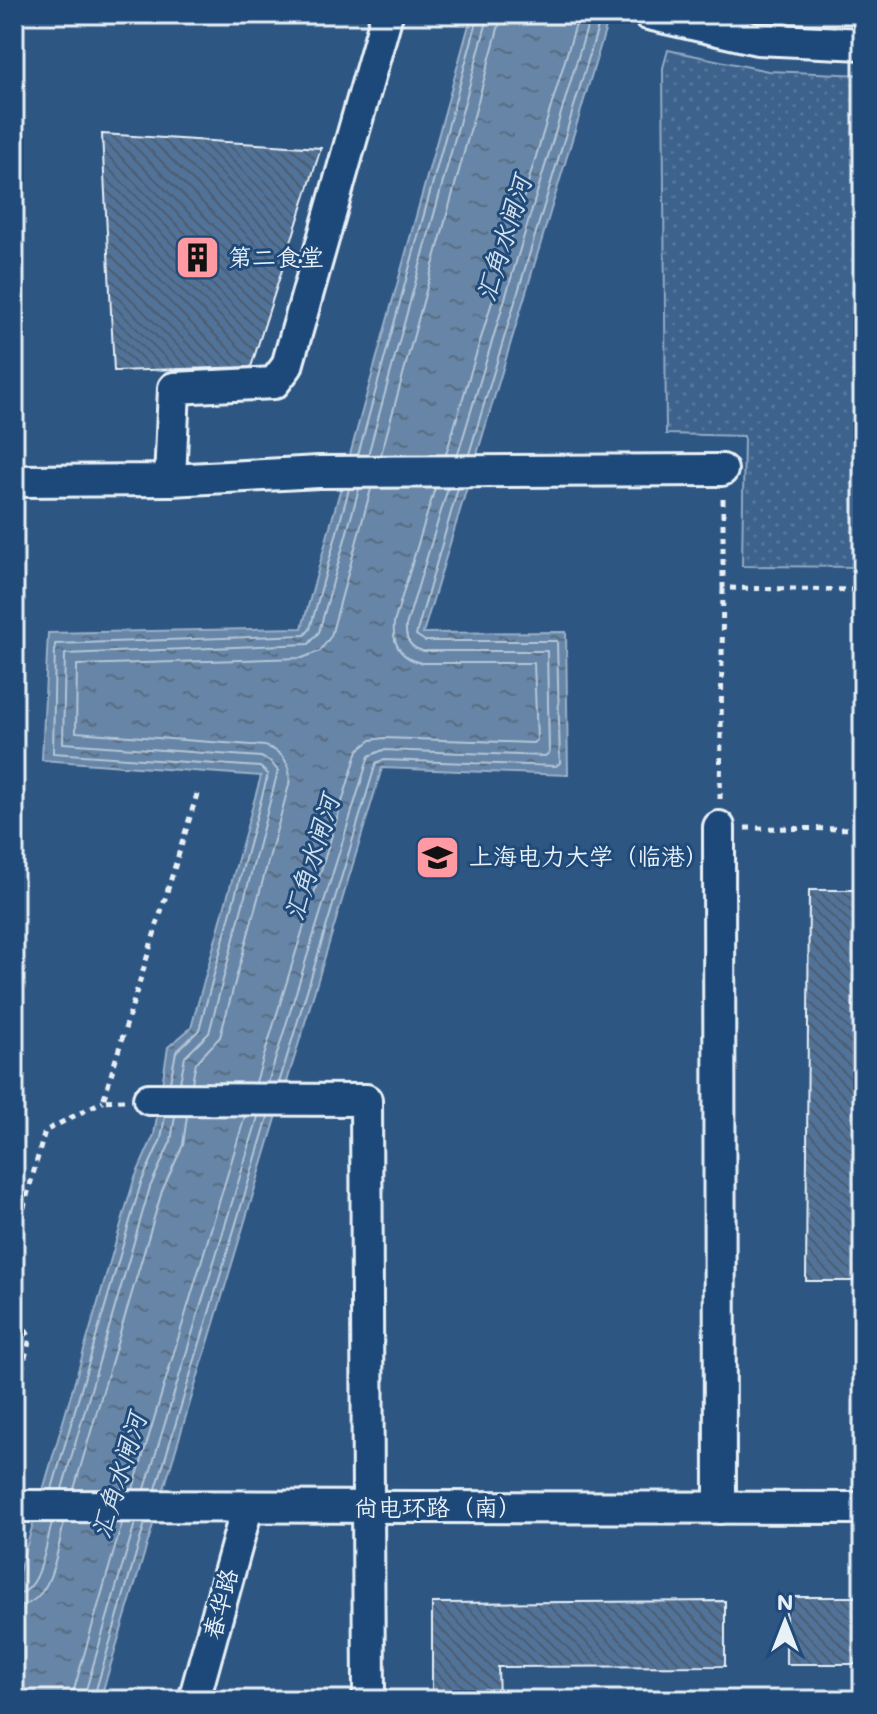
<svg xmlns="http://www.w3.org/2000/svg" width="877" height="1714" font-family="Mali,'LXGW WenKai TC',sans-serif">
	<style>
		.built { fill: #2e5683 }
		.grass { fill: url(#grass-dots); stroke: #92aac2; stroke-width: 2 }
		.water { fill: url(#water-ripples); stroke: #9ab0c7; stroke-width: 2 }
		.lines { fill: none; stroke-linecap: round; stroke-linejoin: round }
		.shore { stroke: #b4c6d8; stroke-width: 2 }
		.building { fill: url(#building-back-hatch); stroke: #e8f1f8; stroke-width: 2 }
		.minor-casing { stroke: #e8f1f8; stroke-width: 36 }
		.path { stroke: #e8f1f8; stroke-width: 5; stroke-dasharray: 6 6; stroke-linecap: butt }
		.minor { stroke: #1f4a7a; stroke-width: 30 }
		.labels { text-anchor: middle; stroke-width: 6; stroke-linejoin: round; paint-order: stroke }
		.poi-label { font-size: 24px; fill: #e8f1f8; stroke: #1f4a7a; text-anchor: start }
		.street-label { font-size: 24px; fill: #e8f1f8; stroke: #1f4a7a }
		.water-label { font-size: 26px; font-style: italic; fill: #d4e1ec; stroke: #1f4a7a }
	</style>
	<defs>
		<pattern id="grass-dots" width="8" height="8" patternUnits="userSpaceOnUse" patternTransform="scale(2)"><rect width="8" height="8" fill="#3c628c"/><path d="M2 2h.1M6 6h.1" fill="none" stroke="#58799d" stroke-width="1.8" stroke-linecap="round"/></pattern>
		<pattern id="water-ripples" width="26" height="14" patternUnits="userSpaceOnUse" patternTransform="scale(2)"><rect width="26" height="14" fill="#6685a7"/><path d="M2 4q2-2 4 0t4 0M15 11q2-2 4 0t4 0" fill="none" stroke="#596d82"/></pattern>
		<pattern id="building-back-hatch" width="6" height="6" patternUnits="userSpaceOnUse" patternTransform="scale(2)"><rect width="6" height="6" fill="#517399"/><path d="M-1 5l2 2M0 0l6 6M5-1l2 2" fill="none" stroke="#4c5e72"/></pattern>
	</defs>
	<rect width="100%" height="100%" fill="#1f4a7a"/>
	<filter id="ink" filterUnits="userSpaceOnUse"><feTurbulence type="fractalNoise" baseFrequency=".0125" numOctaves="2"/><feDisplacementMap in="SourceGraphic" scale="16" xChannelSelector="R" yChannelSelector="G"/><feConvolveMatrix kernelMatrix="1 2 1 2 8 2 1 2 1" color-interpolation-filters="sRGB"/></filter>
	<g filter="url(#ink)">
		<rect class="built" x="14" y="14" width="849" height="1686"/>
		<path class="grass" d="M 668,50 L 768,71 L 863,75 L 863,567 L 742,566 L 744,436 L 666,434 L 663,68 Z"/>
		<path class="water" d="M 472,14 L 610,14 L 423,633 L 566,632 L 568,775 L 382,768 L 100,1700 L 14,1700 L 14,1589 L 134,1180 L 154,1135 L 168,1047 L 191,1028 L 261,776 L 42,760 L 48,633 L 302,628 Z"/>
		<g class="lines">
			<g class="shore">
				<path d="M 446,454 L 579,14"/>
				<path d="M 458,454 L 591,14"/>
				<path d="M 469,454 L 602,14"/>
				<path d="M 358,455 L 479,14"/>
				<path d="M 368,455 L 489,14"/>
				<path d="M 381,455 L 502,14"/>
				<path d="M 170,1082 L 176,1052 L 199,1030 L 268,774 L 260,767 L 53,753 L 55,644 L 305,635 L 310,629 L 349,489"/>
				<path d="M 180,1082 L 185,1057 L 209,1033 L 278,771 L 271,762 L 261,757 L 63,743 L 65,654 L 309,644 L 319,632 L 359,489"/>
				<path d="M 192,1082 L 196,1063 L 220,1037 L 289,785 C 292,766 284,752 265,746 L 76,732 L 77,665 L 302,658 L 320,651 L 331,636 L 371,489"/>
				<path d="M 256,1082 L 358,750 L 371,740 L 383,738 L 533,743 L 537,740 L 534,663 L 421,663 C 401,658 392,644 394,623 L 435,488"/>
				<path d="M 268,1083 L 369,756 L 383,750 L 545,756 L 549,753 L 547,651 L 423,651 C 410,648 405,639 406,626 L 448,488"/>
				<path d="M 279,1083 L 376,763 L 383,760 L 556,766 L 560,763 L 557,641 L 425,641 L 416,635 L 458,488"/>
				<path d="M 52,1489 L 141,1183 L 161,1139 L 165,1116"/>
				<path d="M 62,1489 L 150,1187 L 171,1141 L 175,1116"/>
				<path d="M 74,1489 L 162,1191 L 183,1145 L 187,1116"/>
				<path d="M 133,1489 L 245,1116"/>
				<path d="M 145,1489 L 258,1117"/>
				<path d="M 156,1489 L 268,1117"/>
				<path d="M 14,1595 C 42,1593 45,1545 52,1523"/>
				<path d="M 14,1607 C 53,1605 56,1553 64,1523"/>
				<path d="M 71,1700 L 122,1523"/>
				<path d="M 83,1700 L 135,1523"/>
				<path d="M 93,1700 L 145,1523"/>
			</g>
		</g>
		<g class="building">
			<path d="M 102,134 L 321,148 L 251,367 L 114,371 Z"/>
			<path d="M 809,890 L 863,890 L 863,1281 L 806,1281 Z"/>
			<rect x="786" y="1597" width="77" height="67"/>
			<path d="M 725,1601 L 725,1666 L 498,1667 L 499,1700 L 432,1700 L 432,1603 Z"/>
		</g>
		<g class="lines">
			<defs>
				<g id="minor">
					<path d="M 648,14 L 757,39 L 863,44"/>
					<path d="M 170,480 L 174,388 L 274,383 L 287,366 L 387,14"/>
					<path d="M 14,481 L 170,480 L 319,472 L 722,470"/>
					<path d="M 719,827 L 720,1508"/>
					<path d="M 149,1099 L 366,1100 L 369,1700"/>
					<path d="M 14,1506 L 863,1508"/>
					<path d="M 194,1700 L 247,1508"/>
				</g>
			</defs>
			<use href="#minor" class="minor-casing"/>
			<g class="path">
				<path d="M 723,499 L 723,588 L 863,590"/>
				<path d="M 720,799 L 723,588"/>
				<path d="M 745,828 L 863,829"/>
				<path d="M 124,1100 L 103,1101 L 198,791"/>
				<path d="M 14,1243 L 45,1131 L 103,1101"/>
				<path d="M 14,1309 L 30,1338 L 14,1402"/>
			</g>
			<use href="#minor" class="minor"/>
		</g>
	</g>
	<defs>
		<symbol id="building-square" viewBox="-11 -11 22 22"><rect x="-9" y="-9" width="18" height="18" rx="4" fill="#ff9aa2" stroke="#1f4a7a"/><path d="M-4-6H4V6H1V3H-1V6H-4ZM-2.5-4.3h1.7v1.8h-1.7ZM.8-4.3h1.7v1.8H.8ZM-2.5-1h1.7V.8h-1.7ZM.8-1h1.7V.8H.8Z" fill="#111"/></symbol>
		<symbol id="university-square" viewBox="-11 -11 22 22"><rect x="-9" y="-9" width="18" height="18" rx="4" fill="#ff9aa2" stroke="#1f4a7a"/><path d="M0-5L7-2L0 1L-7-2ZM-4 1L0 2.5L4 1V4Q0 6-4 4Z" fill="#111"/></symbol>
	</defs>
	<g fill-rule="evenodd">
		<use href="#building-square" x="172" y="232" width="51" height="51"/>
		<use href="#university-square" x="412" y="832" width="51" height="51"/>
	</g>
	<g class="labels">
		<g class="poi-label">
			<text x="228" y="266">第二食堂</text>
			<text x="469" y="865">上海电力大学（临港）</text>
		</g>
		<g class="street-label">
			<text x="438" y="1516">尚电环路（南）</text>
			<text transform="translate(221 1604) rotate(-75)" y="8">春华路</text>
		</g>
		<g class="water-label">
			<text transform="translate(504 239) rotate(-73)" y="9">汇角水闸河</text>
			<text transform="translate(312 858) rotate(-73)" y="9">汇角水闸河</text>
			<text transform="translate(119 1476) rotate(-73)" y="9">汇角水闸河</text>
		</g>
	</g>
	<rect width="877" height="1714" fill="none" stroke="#1f4a7a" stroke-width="48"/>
	<rect x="24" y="24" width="829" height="1666" fill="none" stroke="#e8f1f8" stroke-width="3" filter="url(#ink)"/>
	<g transform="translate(785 1622)" stroke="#1f4a7a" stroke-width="6" paint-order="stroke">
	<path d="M0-6L14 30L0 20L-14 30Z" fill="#e8f1f8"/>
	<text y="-12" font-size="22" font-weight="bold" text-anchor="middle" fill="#e8f1f8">N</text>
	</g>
</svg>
